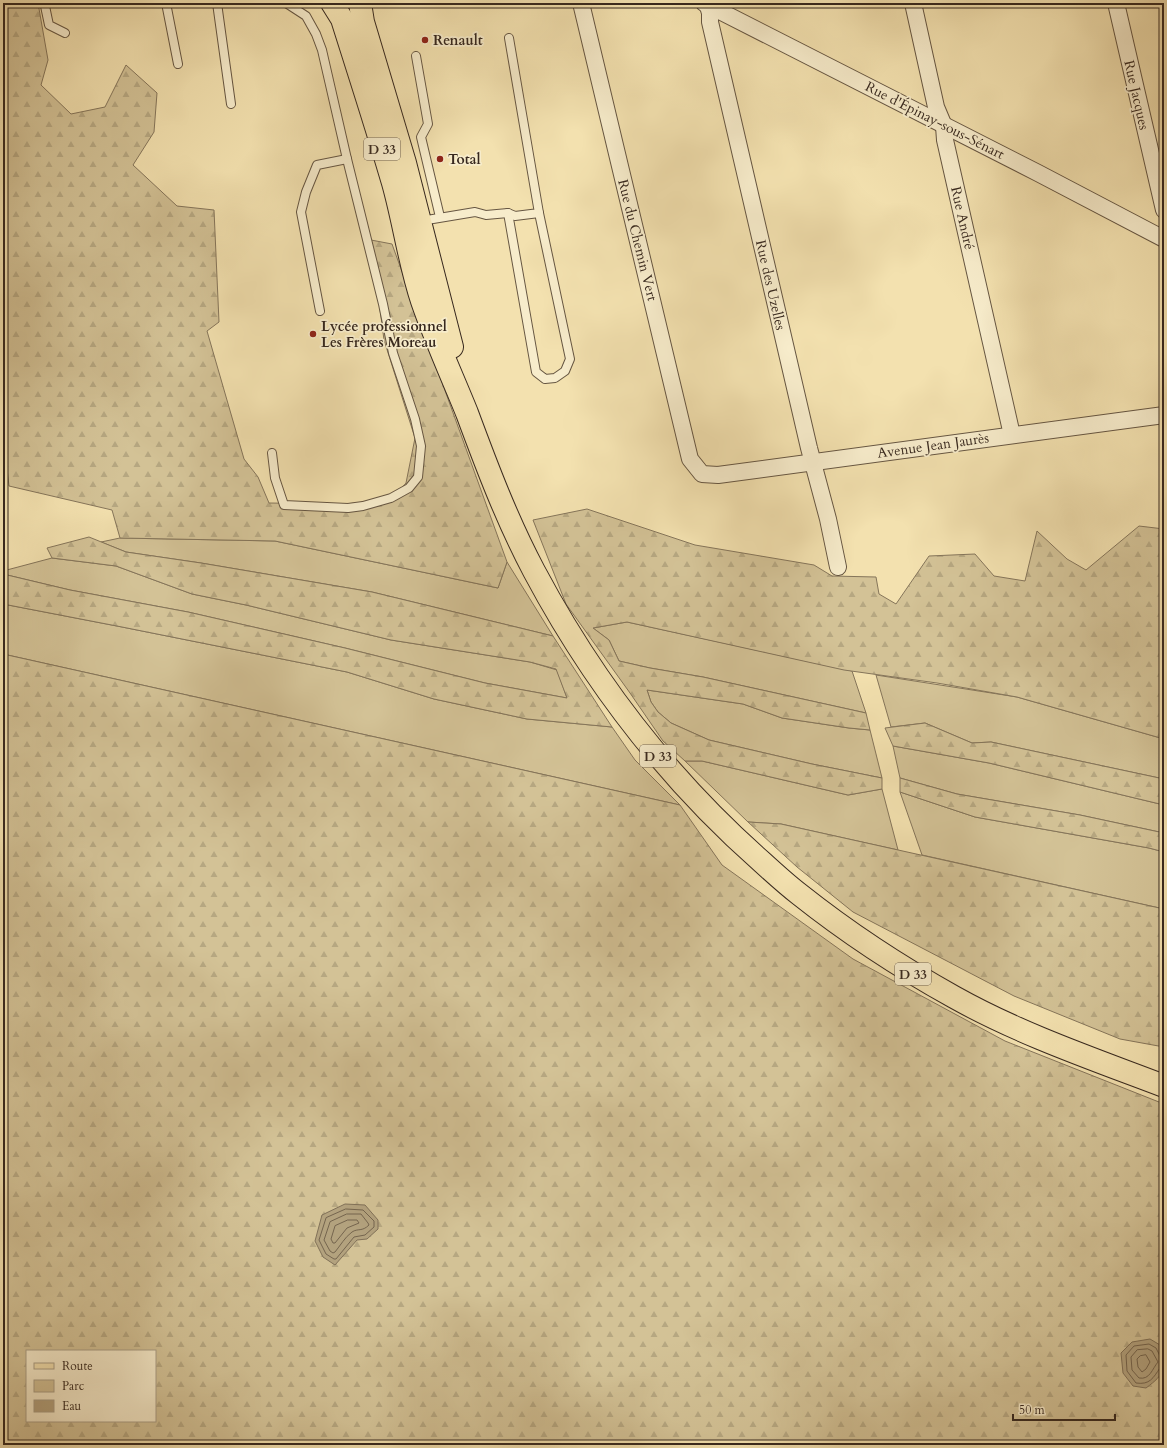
<svg xmlns="http://www.w3.org/2000/svg" width="1167" height="1448" font-family="Cardo,serif">
	<style>
		.green { fill: #d3c296; stroke: #85755a }
		.forest { fill: url(#forest-firs); stroke: #85755a; fill-rule: evenodd }
		.water { fill: #b3a27e; stroke: #817158 }
		.lines { fill: none; stroke-linecap: round; stroke-linejoin: round }
		.shore { stroke: #75654e; stroke-width: 1 }
		.lane-casing { stroke: #665642; stroke-width: 10 }
		.street-casing { stroke: #665642; stroke-width: 18 }
		.primary-casing { stroke: #37281e; stroke-width: 24 }
		.lane { stroke: #f7eccb; stroke-width: 8 }
		.street { stroke: #f7eccb; stroke-width: 16 }
		.primary { stroke: #f3e1af; stroke-width: 22 }
		.poi-dot { fill: #8f2418; stroke: #f7eccb; stroke-width: 1.5 }
		.labels { text-anchor: middle; stroke-width: 3.5; stroke-linejoin: round; paint-order: stroke }
		.shield { fill: #f7eccb; stroke: #716352; stroke-width: 1 }
		.shield-label { font-size: 13px; font-weight: bold; fill: #37281e }
		.poi-label { font-size: 14px; font-weight: bold; fill: #37281e; stroke: #f7eccb; text-anchor: start }
		.street-label { font-size: 14px; fill: #37281e; stroke: #f7eccb }
	</style>
	<defs>
		<pattern id="forest-firs" width="22" height="20" patternUnits="userSpaceOnUse"><rect width="22" height="20" fill="#d3c296"/><path d="M5 1l3.5 6h-7zM16 11l3.5 6h-7z" fill="#b6a781"/></pattern>
	</defs>
	<rect width="100%" height="100%" fill="#f3e1af"/>
	<filter id="stains"><feTurbulence type="fractalNoise" baseFrequency=".005" numOctaves="4"/><feColorMatrix values="0 0 0 0 .2 0 0 0 0 .09 0 0 0 0 .02 0 0 0 .5 -.17"/></filter>
	<radialGradient id="worn" r=".72"><stop offset=".6" stop-color="#630" stop-opacity="0"/><stop offset="1" stop-color="#630" stop-opacity=".3"/></radialGradient>
	<g class="green">
		<path d="M 120,538 L 275,541 L 498,588 L 507,562 L 553,636 L 372,592 L 201,563 L 126,552 L 101,542 Z"/>
		<path d="M 52,558 L 116,566 L 192,594 L 246,605 L 391,640 L 530,662 L 557,670 L 567,698 L 485,683 L 345,648 L 188,612 L 70,590 L 3,574 L 3,571 Z"/>
		<path d="M 3,604 L 122,627 L 347,672 L 434,699 L 527,719 L 612,727 L 635,760 L 680,805 L 3,654 Z"/>
		<path d="M 627,622 L 852,671 L 866,713 L 703,677 L 650,668 L 619,661 L 609,640 L 593,628 Z"/>
		<path d="M 876,675 L 1017,697 L 1164,739 L 1164,779 L 991,742 L 972,743 L 925,723 L 891,727 Z"/>
		<path d="M 647,690 L 743,704 L 782,718 L 849,728 L 870,730 L 882,778 L 812,764 L 709,740 L 671,723 L 658,712 L 651,702 Z"/>
		<path d="M 893,746 L 989,763 L 1164,805 L 1164,833 L 1080,815 L 957,794 L 900,778 Z"/>
		<path d="M 685,761 L 702,761 L 848,795 L 882,789 L 898,850 L 781,824 L 748,822 Z"/>
		<path d="M 900,792 L 975,817 L 1149,848 L 1164,852 L 1164,909 L 922,855 Z"/>
	</g>
	<g class="forest">
		<path d="M 3,3 L 38,3 L 48,60 L 41,85 L 71,114 L 105,107 L 126,65 L 157,93 L 154,132 L 133,165 L 177,206 L 214,210 L 219,322 L 207,331 L 244,459 L 258,477 L 269,503 L 343,504 L 390,501 L 406,483 L 415,438 L 384,340 L 371,240 L 392,244 L 507,562 L 498,588 L 275,541 L 120,538 L 112,510 L 9,486 L 3,434 Z"/>
		<path d="M 587,509 L 695,545 L 814,565 L 832,576 L 876,577 L 879,594 L 896,604 L 929,556 L 975,554 L 994,576 L 1025,581 L 1037,531 L 1067,559 L 1086,570 L 1139,526 L 1164,529 L 1164,739 L 1017,697 L 937,683 L 844,670 L 627,622 L 593,628 L 609,640 L 619,661 L 650,668 L 703,677 L 866,713 L 870,730 L 849,728 L 782,718 L 743,704 L 647,690 L 651,702 L 658,712 L 671,723 L 709,740 L 812,764 L 882,778 L 882,789 L 848,795 L 702,761 L 685,761 L 663,741 L 630,693 L 566,604 L 533,520 Z"/>
		<path d="M 89,537 L 126,552 L 201,563 L 372,592 L 553,636 L 612,727 L 527,719 L 434,699 L 347,672 L 122,627 L 3,604 L 3,574 L 70,590 L 188,612 L 345,648 L 485,683 L 567,698 L 556,669 L 530,662 L 391,640 L 246,605 L 192,594 L 116,566 L 52,558 L 47,548 Z"/>
		<path d="M 3,654 L 680,805 L 722,865 L 853,959 L 1005,1041 L 1164,1104 L 1164,1445 L 3,1445 ZM 27,1351 L 155,1351 L 155,1421 L 27,1421 Z"/>
		<path d="M 925,723 L 972,743 L 991,742 L 1164,779 L 1164,805 L 989,763 L 893,746 L 885,728 Z"/>
		<path d="M 900,778 L 957,794 L 1080,815 L 1164,833 L 1164,852 L 1149,848 L 975,817 L 900,792 Z"/>
		<path d="M 748,822 L 781,824 L 1164,909 L 1164,1047 L 1120,1039 L 1014,996 L 853,912 L 797,867 Z"/>
	</g>
	<g class="water">
		<path d="M 345,1204 L 365,1205 L 378,1220 L 378,1229 L 367,1239 L 357,1240 L 335,1265 L 323,1257 L 315,1241 L 322,1215 Z"/>
		<path d="M 1150,1339 L 1160,1345 C 1167,1368 1165,1374 1146,1388 L 1133,1386 L 1123,1373 L 1121,1353 L 1132,1342 Z"/>
	</g>
	<g class="lines">
		<g class="shore">
			<path d="M 346,1209 L 363,1210 L 374,1221 L 374,1227 L 365,1235 L 354,1237 L 336,1259 L 334,1259 L 326,1254 L 319,1240 L 326,1218 Z"/>
			<path d="M 347,1214 L 361,1214 L 368,1223 L 369,1225 C 362,1232 358,1228 352,1232 C 345,1237 340,1246 335,1252 L 333,1253 L 330,1251 L 324,1240 L 330,1222 Z"/>
			<path d="M 348,1220 L 357,1220 L 359,1223 L 347,1228 L 335,1243 L 333,1243 L 331,1239 L 335,1226 Z"/>
			<path d="M 1148,1349 L 1152,1351 L 1158,1362 C 1152,1369 1150,1380 1139,1378 L 1132,1370 L 1131,1357 L 1137,1350 Z"/>
			<path d="M 1146,1355 L 1150,1362 L 1146,1369 L 1142,1372 L 1138,1367 L 1137,1359 L 1140,1356 Z"/>
			<path d="M 1164,1357 L 1160,1356 L 1156,1348 L 1149,1344 L 1134,1346 L 1126,1355 L 1127,1371 L 1136,1383 C 1150,1385 1153,1378 1160,1368 L 1164,1366"/>
		</g>
		<defs>
			<g id="lane">
				<path d="M 46,3 L 45,6 L 49,25 L 65,33"/>
				<path d="M 166,3 L 178,64"/>
				<path d="M 217,3 L 231,104"/>
				<path d="M 416,56 L 428,124 L 421,137 L 440,217"/>
				<path d="M 508,213 L 536,372 L 545,379 L 555,378 L 565,371 L 570,359 L 539,213"/>
				<path d="M 421,221 L 475,212 L 486,215 L 508,213 L 515,216 L 539,213 L 509,38"/>
				<path d="M 320,311 L 301,212 L 306,192 L 317,165 L 347,159"/>
				<path d="M 272,453 L 275,478 L 284,505 L 348,508 L 363,506 L 391,498 L 409,488 L 418,477 L 421,446 L 415,419 L 393,353 L 383,304 L 347,159 L 322,50 L 316,34 L 306,16 L 286,3"/>
			</g>
			<g id="street">
				<path d="M 581,3 L 690,459 L 702,474 L 718,475 L 1164,415"/>
				<path d="M 704,3 L 1038,173 L 1164,239"/>
				<path d="M 707,3 L 710,13 L 710,22 L 809,448 L 828,519 L 838,567"/>
				<path d="M 913,3 L 936,107 L 944,126 L 945,140 L 1012,435"/>
				<path d="M 1116,3 L 1164,210"/>
			</g>
			<g id="primary">
				<path d="M 332,3 L 342,19 C 359,73 377,128 393,183 C 404,222 409,262 422,301 C 435,339 452,376 467,413 C 487,467 507,520 534,571 C 592,680 669,780 762,862 C 774,873 786,884 799,894 C 848,933 900,967 954,997 C 1020,1034 1093,1059 1164,1086"/>
				<path d="M 360,3 L 363,22 L 405,163 L 452,347"/>
			</g>
		</defs>
		<use href="#lane" class="lane-casing"/>
		<use href="#street" class="street-casing"/>
		<use href="#primary" class="primary-casing"/>
		<use href="#lane" class="lane"/>
		<use href="#street" class="street"/>
		<use href="#primary" class="primary"/>
	</g>
	<g class="poi-dot">
		<circle cx="425" cy="40" r="4"/>
		<circle cx="440" cy="159" r="4"/>
		<circle cx="313" cy="334" r="4"/>
	</g>
	<g class="labels">
		<g class="shield">
			<rect x="364" y="138" width="36" height="22" rx="3"/>
			<rect x="640" y="745" width="36" height="22" rx="3"/>
			<rect x="895" y="963" width="36" height="22" rx="3"/>
		</g>
		<g class="shield-label">
			<text x="382" y="154">D 33</text>
			<text x="658" y="761">D 33</text>
			<text x="913" y="979">D 33</text>
		</g>
		<g class="poi-label">
			<text x="433" y="45">Renault</text>
			<text x="448" y="164">Total</text>
			<text x="321" y="331">Lycée professionnel<tspan x="321" dy="16">Les Frères Moreau</tspan></text>
		</g>
		<g class="street-label">
			<text transform="translate(1137 95) rotate(77)" y="5">Rue Jacques</text>
			<text transform="translate(935 120) rotate(27)" y="5">Rue d'Épinay-sous-Sénart</text>
			<text transform="translate(963 218) rotate(77)" y="5">Rue André</text>
			<text transform="translate(638 240) rotate(76)" y="5">Rue du Chemin Vert</text>
			<text transform="translate(771 285) rotate(77)" y="5">Rue des Uzelles</text>
			<text transform="translate(933 445) rotate(-8)" y="5">Avenue Jean Jaurès</text>
		</g>
	</g>
	<rect width="1167" height="1448" fill="none" stroke="#f3e1af" stroke-width="16"/>
	<rect x="4" y="4" width="1159" height="1440" fill="none" stroke="#37281e" stroke-width="2"/>
	<rect x="8" y="8" width="1151" height="1432" fill="none" stroke="#37281e"/>
	<rect x="26" y="1350" width="130" height="72" fill="#f7eccb" stroke="#aa9e86"/>
	<rect x="34" y="1363" width="20" height="6" fill="#f3e1af" stroke="#aa9e86"/>
	<text x="62" y="1370" font-size="12" fill="#37281e">Route</text>
	<rect x="34" y="1380" width="20" height="12" fill="#d3c296" stroke="#aa9e86"/>
	<text x="62" y="1390" font-size="12" fill="#37281e">Parc</text>
	<rect x="34" y="1400" width="20" height="12" fill="#b3a27e" stroke="#aa9e86"/>
	<text x="62" y="1410" font-size="12" fill="#37281e">Eau</text>
	<path d="M1013 1414v6h102v-6" fill="none" stroke="#37281e" stroke-width="2"/>
	<text x="1019" y="1414" font-size="12" fill="#37281e" stroke="#f7eccb" stroke-width="3" paint-order="stroke">50 m</text>
	<rect width="100%" height="100%" filter="url(#stains)"/>
	<rect width="100%" height="100%" fill="url(#worn)"/>
</svg>
